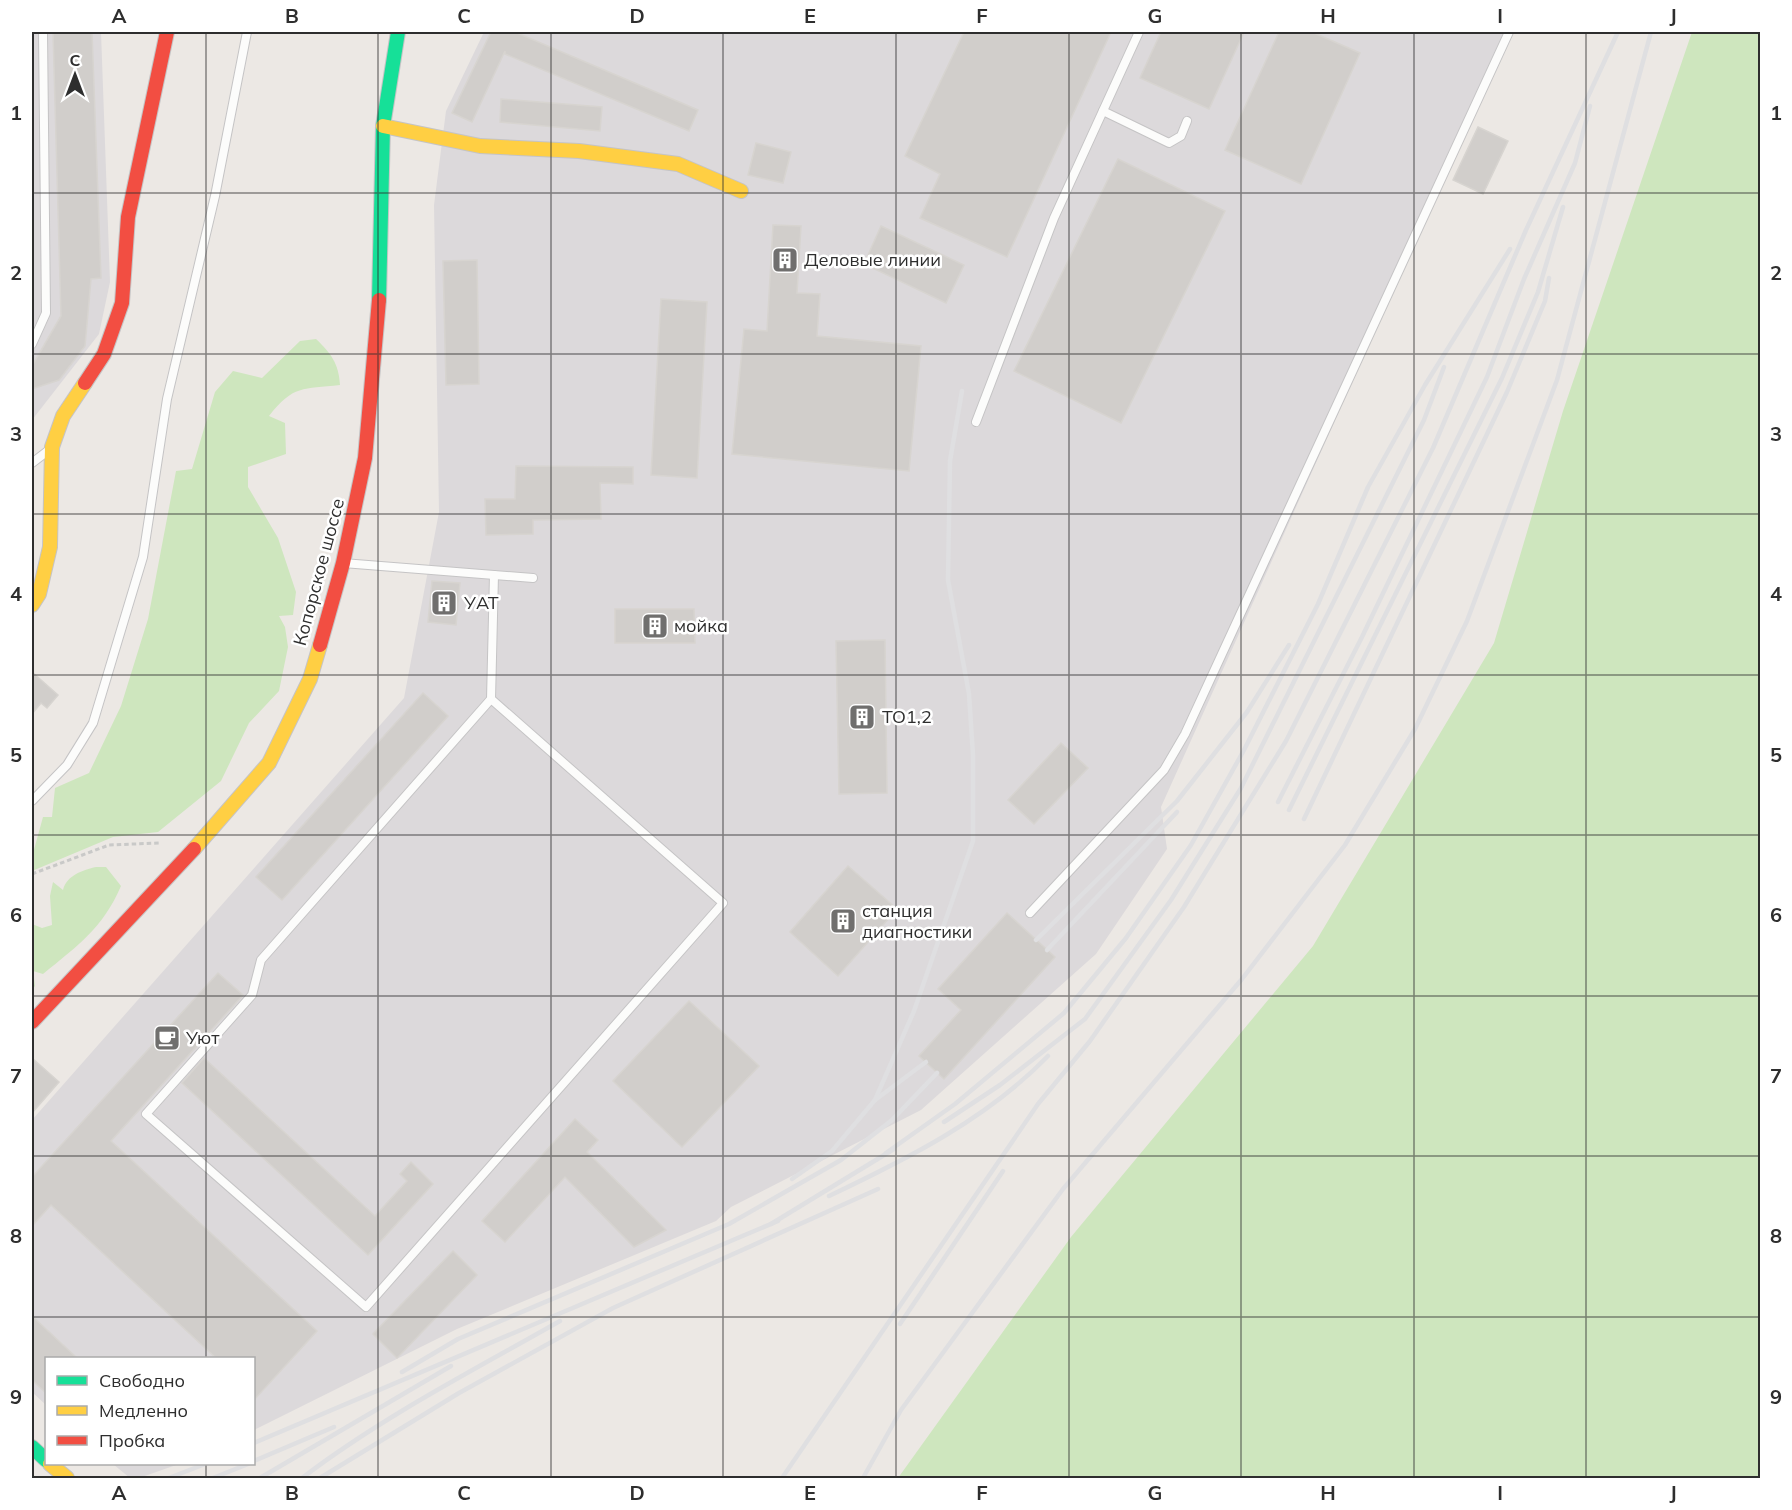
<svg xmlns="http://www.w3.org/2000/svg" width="1792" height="1510" font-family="Mulish,sans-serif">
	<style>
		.industrial { fill: #dcd9db }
		.green { fill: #cee6be }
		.building { fill: #d1cecb; stroke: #d7d4d0; stroke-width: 1.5 }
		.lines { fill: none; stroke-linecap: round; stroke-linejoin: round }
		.lane-casing { stroke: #c5c4c5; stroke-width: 10 }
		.fast-casing { stroke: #c5c4c5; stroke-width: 16 }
		.slow-casing { stroke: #c5c4c5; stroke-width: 16 }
		.jam-casing { stroke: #c5c4c5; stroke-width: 16 }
		.path { stroke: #c9c9c8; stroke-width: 3; stroke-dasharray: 4.5 3; stroke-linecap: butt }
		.lane { stroke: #fcfcfb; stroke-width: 8 }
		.fast { stroke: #16e098; stroke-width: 14 }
		.slow { stroke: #ffcf43; stroke-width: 14 }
		.jam { stroke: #f24e42; stroke-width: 14 }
		.rail { stroke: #dfdfe1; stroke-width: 4.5 }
		.grid { fill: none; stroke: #2e2e2e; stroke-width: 1.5; stroke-opacity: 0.55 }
		.labels { text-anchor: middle; stroke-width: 5; stroke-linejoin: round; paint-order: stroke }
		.poi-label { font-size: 18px; fill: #2e2e2e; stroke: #fff; text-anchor: start }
		.street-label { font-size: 18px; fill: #2e2e2e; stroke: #fff }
		.neatline { fill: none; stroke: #2e2e2e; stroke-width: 2 }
		.grid-label { font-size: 20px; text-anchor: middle; font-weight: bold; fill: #2e2e2e }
	</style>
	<rect width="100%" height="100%" fill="#ece8e4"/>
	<g class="industrial">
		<path d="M 32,32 L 101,32 L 110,282 L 99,334 L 32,420 Z"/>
		<path d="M 484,32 L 1510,32 L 1161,807 L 1167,849 L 1096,954 L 921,1110 L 731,1207 L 716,1221 L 457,1329 L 254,1430 L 254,1358 L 46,1358 L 46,1405 L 32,1392 L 32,1120 L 404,698 L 439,512 L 434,205 L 446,111 Z"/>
		<path d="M 113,1464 L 179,1464 L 139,1478 L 130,1478 Z"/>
	</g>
	<g class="green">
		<path d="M 1692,32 L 1760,32 L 1760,1478 L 898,1478 L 1071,1237 L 1313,946 L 1494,643 L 1563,411 Z"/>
		<path d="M 316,339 C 331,353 339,364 340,385 C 303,389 293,385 269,416 L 285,423 L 286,454 L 248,467 L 248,487 L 278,538 L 296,592 L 293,615 L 279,616 L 285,627 L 288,647 L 279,691 L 249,723 L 221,781 L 158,832 L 113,837 L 32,871 L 32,857 L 43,817 L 52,817 L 55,788 L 89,773 L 121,706 L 148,619 L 176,471 L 192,469 L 215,392 L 233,371 L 262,378 L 300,341 Z"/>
		<path d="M 96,867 L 106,867 L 121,886 C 103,928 77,946 43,974 L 33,971 L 35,986 L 32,990 L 32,924 L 42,928 L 52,925 L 50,896 L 53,882 L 63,890 C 67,875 83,870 96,867 Z"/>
	</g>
	<g class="building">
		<path d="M 53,32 L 92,32 L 101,278 L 91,279 L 85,346 L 59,380 L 32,389 L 32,366 L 61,316 Z"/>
		<path d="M 491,32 L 515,32 L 698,110 L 689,131 L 505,54 L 505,51 L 472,122 L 452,113 Z"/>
		<path d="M 964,32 L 1111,32 L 1007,257 L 920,218 L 940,174 L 905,156 Z"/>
		<path d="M 1161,32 L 1244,32 L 1209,109 L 1140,78 Z"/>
		<path d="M 1279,32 L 1312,32 L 1360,53 L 1301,184 L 1225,150 Z"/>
		<path d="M 501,99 L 602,107 L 600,131 L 500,122 Z"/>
		<path d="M 1478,127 L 1508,141 L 1483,194 L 1453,180 Z"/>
		<path d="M 756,143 L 791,152 L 783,183 L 748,175 Z"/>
		<path d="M 1118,159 L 1225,211 L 1121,423 L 1014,371 Z"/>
		<path d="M 773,225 L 801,226 L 797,293 L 820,294 L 817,336 L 921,346 L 909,471 L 732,454 L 744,329 L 767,331 Z"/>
		<path d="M 881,226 L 964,265 L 946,303 L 864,264 Z"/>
		<path d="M 477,260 L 479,384 L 446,385 L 443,261 Z"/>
		<path d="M 661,299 L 707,302 L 697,478 L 651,475 Z"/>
		<path d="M 516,466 L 633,467 L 633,484 L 600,483 L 601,519 L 533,520 L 533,534 L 486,535 L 485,499 L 515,499 Z"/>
		<path d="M 432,581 L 460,583 L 456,625 L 428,622 Z"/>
		<path d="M 615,609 L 694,609 L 695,643 L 615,643 Z"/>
		<path d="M 885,640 L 887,793 L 839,794 L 836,641 Z"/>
		<path d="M 32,672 L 58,695 L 47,708 L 41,703 L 32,714 Z"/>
		<path d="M 423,693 L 448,716 L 282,900 L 256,877 Z"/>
		<path d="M 1061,743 L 1088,768 L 1034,824 L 1008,800 Z"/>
		<path d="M 848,866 L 897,909 L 838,976 L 790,932 Z"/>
		<path d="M 1007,913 L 1055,957 L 944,1079 L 919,1056 L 961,1010 L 938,989 Z"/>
		<path d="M 218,973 L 243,995 L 111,1141 L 317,1331 L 254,1400 L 254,1359 L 217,1359 L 51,1205 L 32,1226 L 32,1177 Z"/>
		<path d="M 689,1001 L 759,1066 L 682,1147 L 613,1081 Z"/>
		<path d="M 32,1058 L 59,1082 L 32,1113 Z"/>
		<path d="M 204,1058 L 375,1216 L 407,1181 L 400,1174 L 411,1162 L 433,1184 L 368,1255 L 182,1083 Z"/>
		<path d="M 575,1119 L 598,1140 L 587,1152 L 666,1230 L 634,1247 L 565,1177 L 505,1242 L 482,1221 Z"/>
		<path d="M 453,1251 L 477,1275 L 397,1358 L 373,1334 Z"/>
		<path d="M 32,1316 L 78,1359 L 46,1359 L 46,1393 L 32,1380 Z"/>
	</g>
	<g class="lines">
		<defs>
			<g id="lane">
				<path d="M 1103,111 L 1169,143 L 1181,136 L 1187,121"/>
				<path d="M 32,344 L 46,313 L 43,32"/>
				<path d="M 976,422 L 1054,218 L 1139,32"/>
				<path d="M 32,463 L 49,450"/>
				<path d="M 343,563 L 533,578"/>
				<path d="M 491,699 L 723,903 L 366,1307 L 146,1114 L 252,995 L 261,960 L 491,699 L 494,575"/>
				<path d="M 32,801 L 67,765 L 93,723 L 143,557 L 167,399 L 215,196 L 247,32"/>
				<path d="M 1030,913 L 1164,770 L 1185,734 L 1509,32"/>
			</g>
			<g id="fast">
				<path d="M 379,300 L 383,126 L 398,32"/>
				<path d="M 32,1447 L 46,1460"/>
			</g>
			<g id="slow">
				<path d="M 383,126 L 480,146 L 579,151 L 678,164 L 741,191"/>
				<path d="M 32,605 L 39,594 L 50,547 L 52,447 L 63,416 L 85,383"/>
				<path d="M 194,849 L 269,763 L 310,679 L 320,645"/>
				<path d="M 50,1464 L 67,1478"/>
			</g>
			<g id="jam">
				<path d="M 85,383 L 104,354 L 122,303 L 128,217 L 167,32"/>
				<path d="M 320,645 L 343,563 L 365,458 L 379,300"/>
				<path d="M 32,1022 L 194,849"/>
			</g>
		</defs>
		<use href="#lane" class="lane-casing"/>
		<use href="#fast" class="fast-casing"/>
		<use href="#slow" class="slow-casing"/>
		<use href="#jam" class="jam-casing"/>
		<path class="path" d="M 32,874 L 109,845 L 159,843"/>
		<use href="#lane" class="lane"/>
		<use href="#fast" class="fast"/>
		<use href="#slow" class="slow"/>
		<use href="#jam" class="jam"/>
		<g class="rail">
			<path d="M 1278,802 L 1362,637 L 1487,377 L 1524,279 L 1575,163 L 1590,106"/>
			<path d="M 1289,810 L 1502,378 L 1538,292 L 1563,207"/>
			<path d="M 1304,819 L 1507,392 L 1545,301 L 1549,278"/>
			<path d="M 1036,940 L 1177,801 L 1247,712 L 1289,645"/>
			<path d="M 1047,950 L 1177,812"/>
			<path d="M 875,1100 L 914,1011 L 973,841 L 973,755 L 969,694 L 948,580 L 950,461 L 962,391"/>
			<path d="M 944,1122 L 1000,1085 L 1085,1019 L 1171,900 L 1241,788 L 1424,420 L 1444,367"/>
			<path d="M 886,1153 L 955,1104 L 1064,1013 L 1126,938 L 1191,845 L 1244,750 L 1318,604 L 1368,487 L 1425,385 L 1510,249"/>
			<path d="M 792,1179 L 832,1151 L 875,1100 L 926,1062"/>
			<path d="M 829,1196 C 907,1159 987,1119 1048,1056"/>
			<path d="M 771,1224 L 894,1149"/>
			<path d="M 900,1324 L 1003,1171"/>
			<path d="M 402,1372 L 458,1339 L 729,1224 L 841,1160 L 892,1120 L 937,1073"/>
			<path d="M 254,1443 L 778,1221"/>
			<path d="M 254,1461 L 334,1427"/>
			<path d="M 169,1478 L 205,1464"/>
			<path d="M 213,1478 L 248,1464"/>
			<path d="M 260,1478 L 451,1366"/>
			<path d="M 302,1478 C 382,1417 472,1371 560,1321"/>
			<path d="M 320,1478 L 459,1393 L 613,1308 L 878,1189"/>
			<path d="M 782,1478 L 1038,1104 L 1090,1041 L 1184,907 L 1286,741 L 1433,448 L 1526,230 L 1618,32"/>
			<path d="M 863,1478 L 901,1410 L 1063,1189 L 1242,979 L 1345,845 L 1415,729 L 1467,621 L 1557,380 L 1651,32"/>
		</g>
	</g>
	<path class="grid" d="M 206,32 L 206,1358M 378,32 L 378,1478M 551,32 L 551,1478M 723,32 L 723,1478M 896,32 L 896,1478M 1069,32 L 1069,1478M 1241,32 L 1241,1478M 1414,32 L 1414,1478M 1586,32 L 1586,1478M 32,193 L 1760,193M 32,354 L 1760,354M 32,514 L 1760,514M 32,675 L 1760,675M 32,835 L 1760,835M 32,996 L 1760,996M 32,1156 L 1760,1156M 32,1317 L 1760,1317M 206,1464 L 206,1478"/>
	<defs>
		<symbol id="building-square" viewBox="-11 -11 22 22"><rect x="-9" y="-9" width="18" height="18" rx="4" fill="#706f6e" stroke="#fff"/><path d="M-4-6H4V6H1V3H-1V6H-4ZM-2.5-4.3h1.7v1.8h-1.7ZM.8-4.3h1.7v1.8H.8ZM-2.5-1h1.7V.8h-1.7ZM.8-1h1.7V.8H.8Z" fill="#fff"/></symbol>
		<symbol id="cafe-square" viewBox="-11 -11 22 22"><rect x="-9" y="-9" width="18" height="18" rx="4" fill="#706f6e" stroke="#fff"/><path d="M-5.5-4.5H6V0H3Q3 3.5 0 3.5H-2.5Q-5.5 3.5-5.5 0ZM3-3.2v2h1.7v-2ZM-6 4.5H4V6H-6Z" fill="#fff"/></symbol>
	</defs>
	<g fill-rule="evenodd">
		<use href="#building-square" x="770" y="245" width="30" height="30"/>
		<use href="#building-square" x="429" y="588" width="30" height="30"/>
		<use href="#building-square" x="640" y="611" width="30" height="30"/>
		<use href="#building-square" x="847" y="702" width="30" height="30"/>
		<use href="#building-square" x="828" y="906" width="30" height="30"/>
		<use href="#cafe-square" x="152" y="1023" width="30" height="30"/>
	</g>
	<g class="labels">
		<g class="poi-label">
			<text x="804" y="266">Деловые линии</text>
			<text x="464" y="609">УАТ</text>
			<text x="674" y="632">мойка</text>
			<text x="882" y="723">ТО1,2</text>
			<text x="862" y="917">станция<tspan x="862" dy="21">диагностики</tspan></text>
			<text x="186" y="1044">Уют</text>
		</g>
		<g class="street-label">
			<text transform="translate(319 572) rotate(-75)" y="6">Копорское шоссе</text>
		</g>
	</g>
	<rect width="1792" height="1510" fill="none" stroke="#ffffff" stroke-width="66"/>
	<rect x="45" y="1357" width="210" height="108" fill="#ffffff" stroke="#ababab" stroke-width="1.5"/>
	<rect x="57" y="1376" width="30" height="9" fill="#16e098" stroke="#ababab" stroke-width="1.5"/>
	<text x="99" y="1387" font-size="18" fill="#2e2e2e">Свободно</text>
	<rect x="57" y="1406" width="30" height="9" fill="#ffcf43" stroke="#ababab" stroke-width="1.5"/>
	<text x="99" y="1417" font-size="18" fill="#2e2e2e">Медленно</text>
	<rect x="57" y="1436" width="30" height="9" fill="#f24e42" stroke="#ababab" stroke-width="1.5"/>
	<text x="99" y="1447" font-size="18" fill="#2e2e2e">Пробка</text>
	<g transform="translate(75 75)" stroke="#ffffff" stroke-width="4.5" paint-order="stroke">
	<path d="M0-4.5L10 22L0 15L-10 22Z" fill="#2e2e2e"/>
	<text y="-9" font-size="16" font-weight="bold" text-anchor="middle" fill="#2e2e2e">С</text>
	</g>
	<rect x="33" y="33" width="1726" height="1444" class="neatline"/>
	<g class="grid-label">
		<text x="119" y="23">A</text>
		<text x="292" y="23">B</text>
		<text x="464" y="23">C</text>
		<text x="637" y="23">D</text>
		<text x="810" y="23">E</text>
		<text x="982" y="23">F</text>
		<text x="1155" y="23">G</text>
		<text x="1328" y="23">H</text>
		<text x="1500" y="23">I</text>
		<text x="1673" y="23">J</text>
		<text x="16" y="120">1</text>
		<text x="1776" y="120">1</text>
		<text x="16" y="280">2</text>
		<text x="1776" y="280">2</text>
		<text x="16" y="441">3</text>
		<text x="1776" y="441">3</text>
		<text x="16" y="601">4</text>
		<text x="1776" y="601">4</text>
		<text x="16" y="762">5</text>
		<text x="1776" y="762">5</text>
		<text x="16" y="922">6</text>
		<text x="1776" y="922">6</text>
		<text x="16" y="1083">7</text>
		<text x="1776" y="1083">7</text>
		<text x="16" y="1243">8</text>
		<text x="1776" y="1243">8</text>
		<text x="16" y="1404">9</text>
		<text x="1776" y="1404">9</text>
		<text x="119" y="1500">A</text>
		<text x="292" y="1500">B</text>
		<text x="464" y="1500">C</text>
		<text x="637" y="1500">D</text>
		<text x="810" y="1500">E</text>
		<text x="982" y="1500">F</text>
		<text x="1155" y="1500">G</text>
		<text x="1328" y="1500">H</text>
		<text x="1500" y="1500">I</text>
		<text x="1673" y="1500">J</text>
	</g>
</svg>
